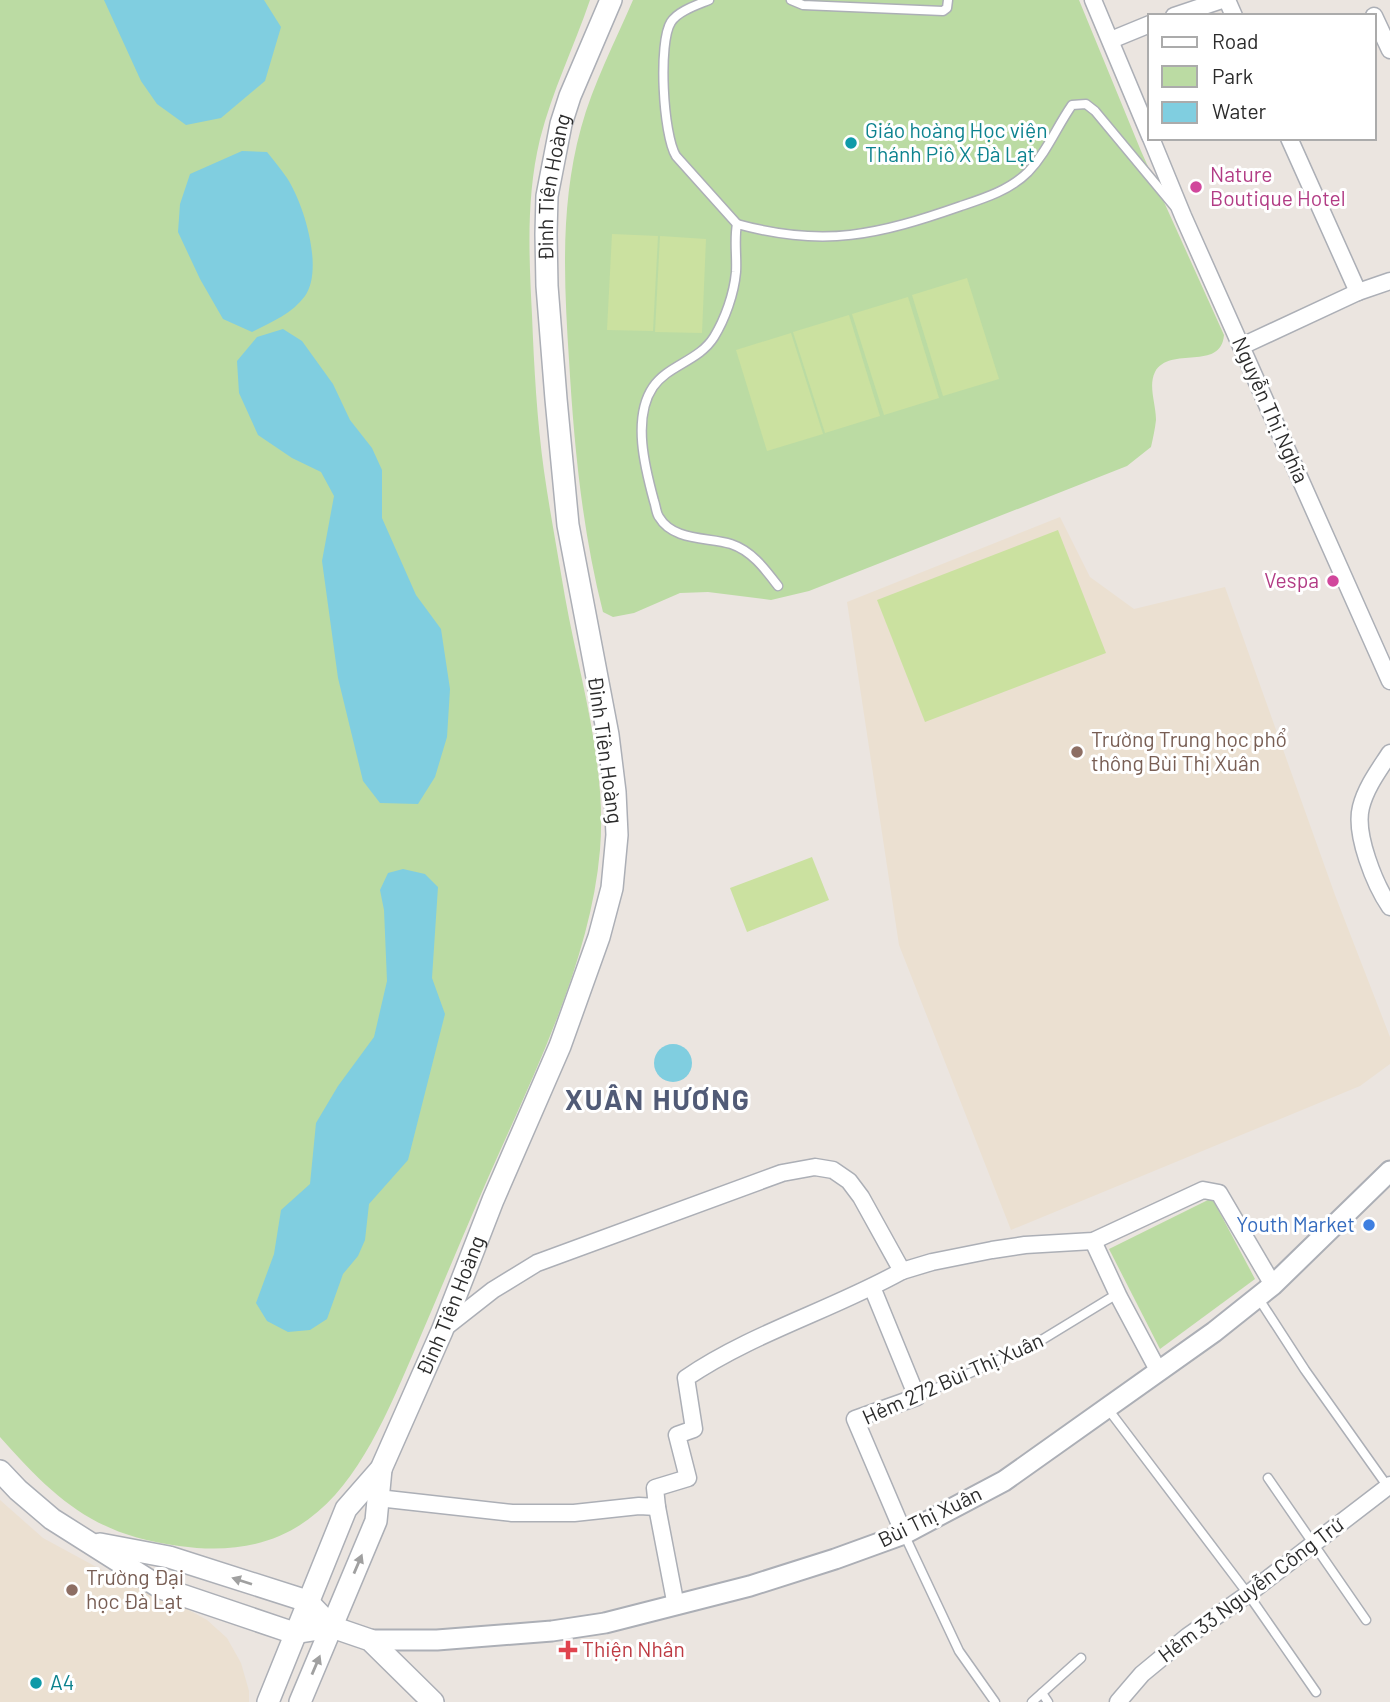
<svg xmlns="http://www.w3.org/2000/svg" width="1390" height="1702" font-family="Barlow,sans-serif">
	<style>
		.education { fill: #ebe0d1 }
		.green { fill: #bbdba3 }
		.pitch { fill: #cbe1a0 }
		.water { fill: #80cee0 }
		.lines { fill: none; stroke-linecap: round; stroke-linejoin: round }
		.service-casing { stroke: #acafb6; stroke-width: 11 }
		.minor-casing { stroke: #acafb6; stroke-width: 19 }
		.tertiary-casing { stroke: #acafb6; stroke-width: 23 }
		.secondary-casing { stroke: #acafb6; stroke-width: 24 }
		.service { stroke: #fff; stroke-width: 8 }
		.minor { stroke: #fff; stroke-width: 16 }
		.tertiary { stroke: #fff; stroke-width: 19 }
		.secondary { stroke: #fff; stroke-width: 21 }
		.oneway { fill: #a0a0a0 }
		.culture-dot { fill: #0f9aa8; stroke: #fff; stroke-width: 2.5 }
		.hotel-dot { fill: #d1479c; stroke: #fff; stroke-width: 2.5 }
		.education-dot { fill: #8d6e63; stroke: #fff; stroke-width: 2.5 }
		.shop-dot { fill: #3f7fe0; stroke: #fff; stroke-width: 2.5 }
		.health-dot { fill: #e0444e; stroke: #fff; stroke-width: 2.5 }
		.labels { text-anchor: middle; stroke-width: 6; stroke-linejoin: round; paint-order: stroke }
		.culture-label { font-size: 21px; fill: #0d838f; stroke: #fff; text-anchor: start }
		.hotel-label { font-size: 21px; fill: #b23c85; stroke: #fff; text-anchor: start }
		.street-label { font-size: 21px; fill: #2c2c2c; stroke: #fff }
		.education-label { font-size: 21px; fill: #785e54; stroke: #fff; text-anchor: start }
		.shop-label { font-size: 21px; fill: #366cbe; stroke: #fff; text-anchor: end }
		.health-label { font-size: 21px; fill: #be3a42; stroke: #fff; text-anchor: start }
		.district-label { font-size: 28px; font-weight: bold; letter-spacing: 2px; fill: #515b77; stroke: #fff }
	</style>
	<rect width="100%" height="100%" fill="#ebe5e0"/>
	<g class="education">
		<path d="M 1060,517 L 1090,577 L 1134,609 L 1225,587 L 1335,895 L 1390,1037 L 1390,1064 L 1360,1086 L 1011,1230 L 899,945 L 847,602 Z"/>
		<path d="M 0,1500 L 43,1538 L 113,1576 L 176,1603 L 207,1620 L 227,1638 L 241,1663 L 249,1691 L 249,1702 L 0,1702 Z"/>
	</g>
	<g class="green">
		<path d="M 0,0 L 590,0 C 574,47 552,91 540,139 C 526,197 529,256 532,315 C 534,367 537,420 544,471 C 550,513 558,555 565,597 C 580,680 607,765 600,850 C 590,969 525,1091 478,1201 C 456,1252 435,1303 413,1354 C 365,1465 321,1566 179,1546 C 94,1535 55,1499 0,1437 Z"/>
		<path d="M 633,0 L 1079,0 L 1141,151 L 1224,335 C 1221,372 1170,345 1155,372 C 1148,386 1156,404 1156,420 C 1155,429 1153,438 1151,447 L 1127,466 L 809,591 L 771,600 L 708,592 L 680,593 L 634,613 L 613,617 L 603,612 C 582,530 574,444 569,360 C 564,282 560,204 581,128 C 593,84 615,42 633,0 Z"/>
		<path d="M 1212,1198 L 1255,1279 L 1160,1349 L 1109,1249 Z"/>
	</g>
	<g class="pitch">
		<path d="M 612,234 L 658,236 L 653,331 L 607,330 Z"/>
		<path d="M 660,236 L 706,239 L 702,333 L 655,332 Z"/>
		<path d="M 967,278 L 999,379 L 943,396 L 912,295 Z"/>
		<path d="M 908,297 L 939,398 L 884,415 L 852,314 Z"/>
		<path d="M 849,315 L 880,416 L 825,433 L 793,332 Z"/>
		<path d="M 791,333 L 823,434 L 767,451 L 736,350 Z"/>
		<path d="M 1058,530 L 1106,653 L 925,722 L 877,600 Z"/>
		<path d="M 812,857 L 829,900 L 747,932 L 730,888 Z"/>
	</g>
	<g class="water">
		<path d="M 104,0 L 264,0 L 281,27 L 265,81 L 221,118 L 186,125 L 157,104 L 141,81 Z"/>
		<path d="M 242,151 L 267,152 C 274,161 281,169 287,178 C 304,204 324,269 305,296 C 292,314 271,322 252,332 L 223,319 L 200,279 L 178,232 L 180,204 L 190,174 Z"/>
		<path d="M 283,329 L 302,341 L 333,384 L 350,420 L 372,448 L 382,470 L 382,518 L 416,595 L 441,629 L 450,689 L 447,737 L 435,777 L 418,804 L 380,803 L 363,781 L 338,678 L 322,561 L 334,496 L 321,472 L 292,458 L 258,435 L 239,393 L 237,361 L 257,337 Z"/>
		<path d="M 403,869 L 425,874 L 438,887 L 432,978 L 445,1014 L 408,1160 L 369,1204 L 365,1240 L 358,1256 L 343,1274 L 327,1319 L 310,1330 L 288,1332 L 267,1321 L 256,1303 L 274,1254 L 281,1210 L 310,1184 L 316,1123 L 338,1086 L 374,1037 L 387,981 L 384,910 L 380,890 L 388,873 Z"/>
		<circle cx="673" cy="1063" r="19"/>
	</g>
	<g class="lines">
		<defs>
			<g id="service">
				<path d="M 709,0 C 697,5 678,11 671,22 C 658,42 663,135 676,156 L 737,224"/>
				<path d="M 791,0 L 803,5 L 943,11 L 947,8 L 948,0"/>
				<path d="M 778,586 C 765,569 752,551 731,544 C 707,537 673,541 659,517 C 656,513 656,506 654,501 C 645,468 632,418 653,387 C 668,365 699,361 714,337 C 725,319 734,294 736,272 C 737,256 734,240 737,224 C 824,248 878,235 961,206 C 985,198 1010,190 1028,172 C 1047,152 1056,128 1072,105 L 1086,104 L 1095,111 L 1174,206"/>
				<path d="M 1259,1299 L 1305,1370 L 1388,1487"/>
				<path d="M 917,1397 L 1040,1341 L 1117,1294"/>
				<path d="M 1108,1409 L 1248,1594 L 1316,1692"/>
				<path d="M 1268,1478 L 1366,1620"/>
				<path d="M 904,1534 L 959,1651 L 995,1702"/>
				<path d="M 1042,1693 L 1048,1702"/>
				<path d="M 1032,1702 L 1081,1658"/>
			</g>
			<g id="minor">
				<path d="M 1093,0 L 1150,136"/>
				<path d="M 1227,0 L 1234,16"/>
				<path d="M 1174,16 L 1222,0"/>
				<path d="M 1374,16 L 1390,50"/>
				<path d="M 1111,40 L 1150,24"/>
				<path d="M 1151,138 L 1183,216 L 1390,681"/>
				<path d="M 1289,138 L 1358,292"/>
				<path d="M 1242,346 L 1358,292 L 1390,281"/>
				<path d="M 1390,753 C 1379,770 1366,787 1361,807 C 1354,834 1375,885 1390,907"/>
				<path d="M 1093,1241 L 1119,1297 L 1159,1372"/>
				<path d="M 872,1287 L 917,1397 L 855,1419 L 904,1534"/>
				<path d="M 442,1330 L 493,1290 L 537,1263 L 782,1173 L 815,1167 L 833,1170 L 849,1181 L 861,1197 L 902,1271 L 932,1262 L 992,1250 L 1025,1245 L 1093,1241 L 1203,1190 L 1219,1193 L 1273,1285"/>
				<path d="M 378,1498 L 512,1513 L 574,1513 L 639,1506 L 657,1507"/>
				<path d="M 676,1606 L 657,1507 L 655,1488 L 688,1478 L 677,1435 L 694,1429 L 686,1378 C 752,1333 832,1310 902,1271"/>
				<path d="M 1118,1702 L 1142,1674 L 1188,1636 L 1248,1594 L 1390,1485"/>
			</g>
			<path id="tertiary" d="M 370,1640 L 437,1640 L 552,1631 L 605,1623 L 750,1586 L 835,1559 L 904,1534 L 1004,1481 L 1214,1332 L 1273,1285 L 1390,1171"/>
			<g id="secondary">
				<path d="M 0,1471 L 18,1490 L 52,1519 L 161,1588 L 294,1633 L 332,1627 L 370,1640 L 433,1702"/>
				<path d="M 100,1544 L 169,1557 L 307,1601 L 332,1627"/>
				<path id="s1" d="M 268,1702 L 346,1509 L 381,1469 L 442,1331 L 493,1200 L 560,1046 L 599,937 L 612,888 L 617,835 L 615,792 L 608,735 L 568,525 L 556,399 L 547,286 L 546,234 L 547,196 L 561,124 L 570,96 L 611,0"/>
				<path d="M 300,1702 L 376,1521 L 381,1469"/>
			</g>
		</defs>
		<use href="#service" class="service-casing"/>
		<use href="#minor" class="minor-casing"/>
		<use href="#tertiary" class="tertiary-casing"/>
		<use href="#secondary" class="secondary-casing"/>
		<use href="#service" class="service"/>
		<use href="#minor" class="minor"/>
		<use href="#tertiary" class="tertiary"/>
		<use href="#secondary" class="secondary"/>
	</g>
	<defs><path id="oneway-solid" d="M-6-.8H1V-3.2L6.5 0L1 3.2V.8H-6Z" transform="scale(1.75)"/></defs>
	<g class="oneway">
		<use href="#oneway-solid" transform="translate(358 1564) rotate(-67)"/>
		<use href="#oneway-solid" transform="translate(242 1581) rotate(-162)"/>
		<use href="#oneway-solid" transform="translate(316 1665) rotate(-67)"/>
	</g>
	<g class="culture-dot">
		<circle cx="851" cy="143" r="7"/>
		<circle cx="36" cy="1683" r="7"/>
	</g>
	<g class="hotel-dot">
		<circle cx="1196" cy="187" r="7"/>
		<circle cx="1333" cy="581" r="7"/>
	</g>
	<g class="education-dot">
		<circle cx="1077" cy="752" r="7"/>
		<circle cx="72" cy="1590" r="7"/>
	</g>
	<circle class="shop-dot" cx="1369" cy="1225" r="7"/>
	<path class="health-dot" d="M564.5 1639.5h7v7h7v7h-7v7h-7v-7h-7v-7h7z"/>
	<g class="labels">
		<g class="culture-label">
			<text x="865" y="138">Giáo hoàng Học viện<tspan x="865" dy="24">Thánh Piô X Đà Lạt</tspan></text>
			<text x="50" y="1690">A4</text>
		</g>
		<g class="hotel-label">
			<text x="1210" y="182">Nature<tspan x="1210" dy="24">Boutique Hotel</tspan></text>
			<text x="1319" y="588" text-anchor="end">Vespa</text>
		</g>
		<g class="street-label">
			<text dy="7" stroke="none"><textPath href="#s1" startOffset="1594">Đinh Tiên Hoàng</textPath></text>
			<text transform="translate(1270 410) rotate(66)" y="7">Nguyễn Thị Nghĩa</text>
			<text transform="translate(605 750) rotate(82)" y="7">Đinh Tiên Hoàng</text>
			<text dy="7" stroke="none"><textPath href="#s1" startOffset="439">Đinh Tiên Hoàng</textPath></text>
			<text transform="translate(953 1379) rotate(-24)" y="7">Hẻm 272 Bùi Thị Xuân</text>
			<text transform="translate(930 1517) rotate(-26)" y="7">Bùi Thị Xuân</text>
			<text transform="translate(1251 1590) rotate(-37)" y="7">Hẻm 33 Nguyễn Công Trứ</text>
		</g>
		<g class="education-label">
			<text x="1091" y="747">Trường Trung học phổ<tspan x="1091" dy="24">thông Bùi Thị Xuân</tspan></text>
			<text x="86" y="1585">Trường Đại<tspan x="86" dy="24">học Đà Lạt</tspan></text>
		</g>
		<g class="shop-label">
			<text x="1355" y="1232">Youth Market</text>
		</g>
		<g class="health-label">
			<text x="582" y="1657">Thiện Nhân</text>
		</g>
		<g class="district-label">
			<text x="658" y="1110">XUÂN HƯƠNG</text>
		</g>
	</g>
	<rect x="1148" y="14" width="228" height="126" fill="#ffffff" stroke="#ababab" stroke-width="2"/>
	<rect x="1162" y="37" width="35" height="10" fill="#ffffff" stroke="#ababab" stroke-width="2"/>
	<text x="1212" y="49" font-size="21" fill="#2c2c2c">Road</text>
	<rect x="1162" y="66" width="35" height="21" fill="#bbdba3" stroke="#ababab" stroke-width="2"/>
	<text x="1212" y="84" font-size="21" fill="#2c2c2c">Park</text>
	<rect x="1162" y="102" width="35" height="21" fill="#80cee0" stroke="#ababab" stroke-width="2"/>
	<text x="1212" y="119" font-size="21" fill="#2c2c2c">Water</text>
</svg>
